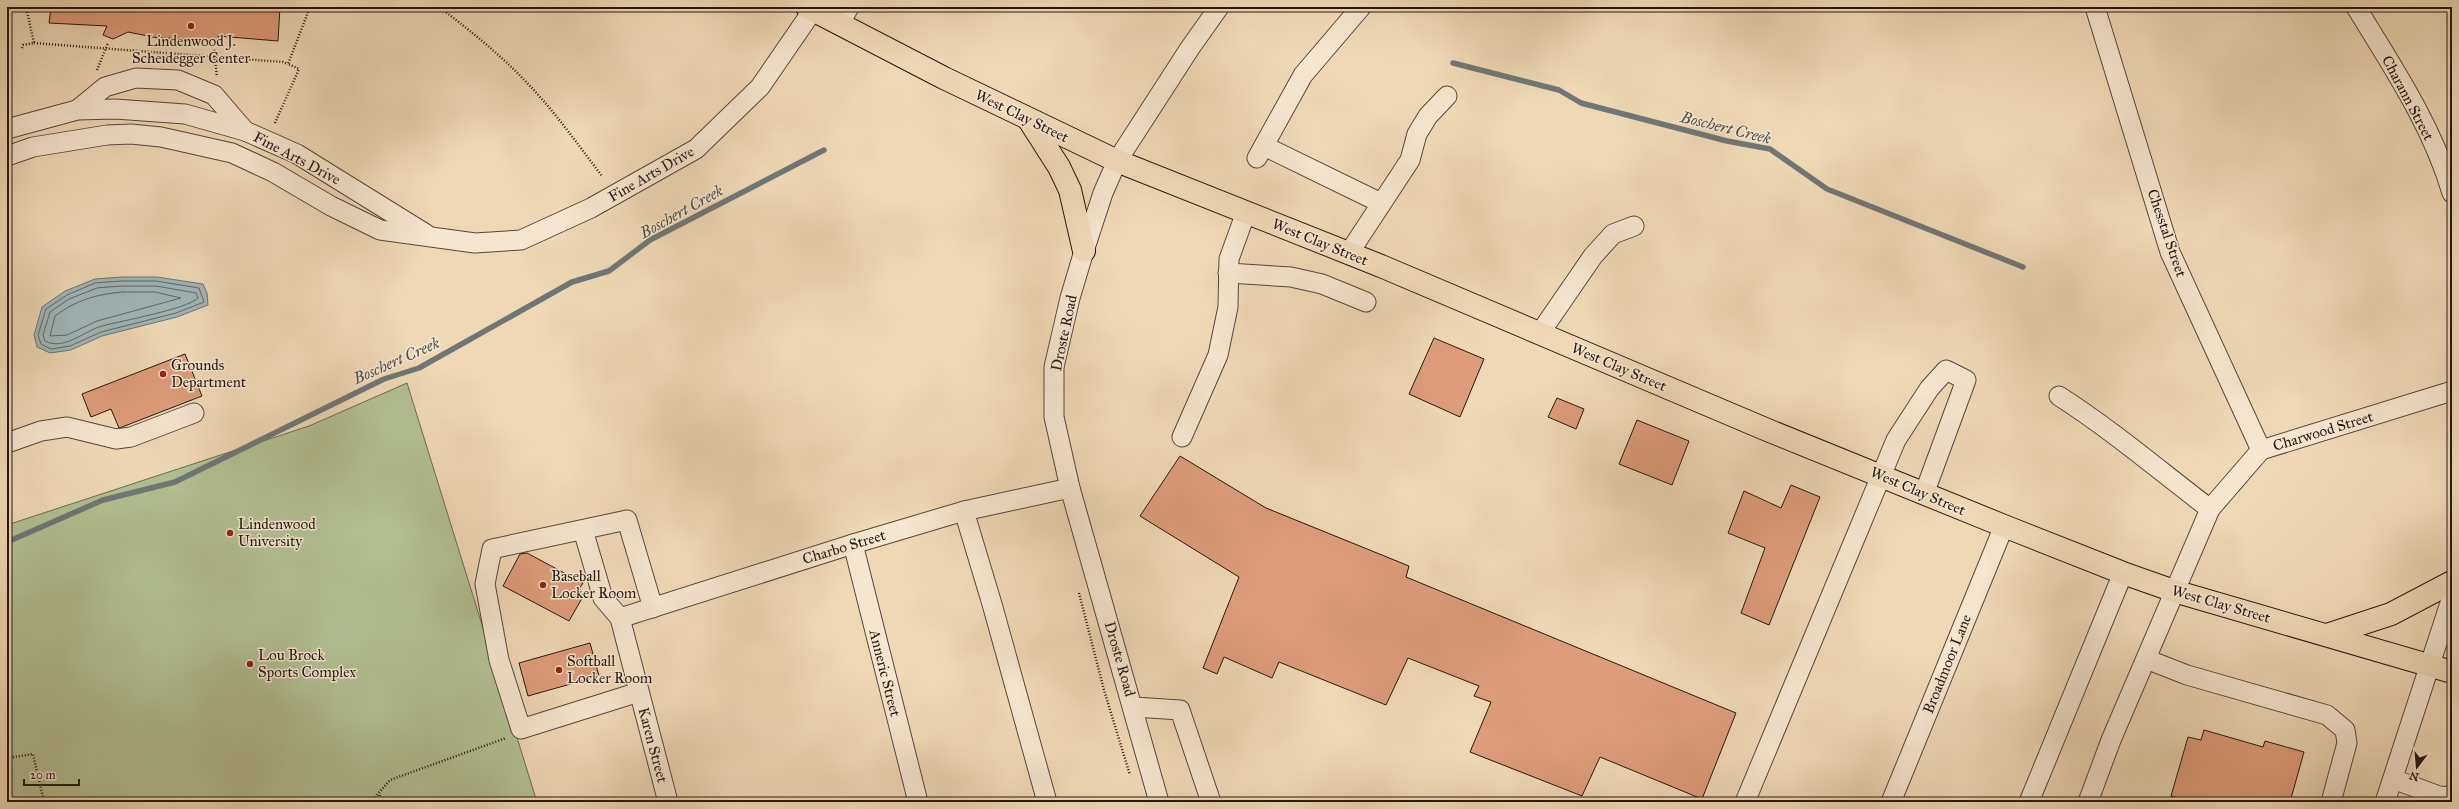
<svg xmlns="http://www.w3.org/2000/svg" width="2459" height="809" font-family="'IM FELL Great Primer',serif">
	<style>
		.green { fill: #b2c092; stroke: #6a6c52 }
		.water { fill: #a0b7ba; stroke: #6e7776 }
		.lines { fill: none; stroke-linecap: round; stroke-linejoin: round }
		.shore { stroke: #626866; stroke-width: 1 }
		.stream { stroke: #6e7776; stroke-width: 5.5 }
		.building { fill: #de9c7a; stroke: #231811 }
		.minor-casing { stroke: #56483a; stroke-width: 21 }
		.major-casing { stroke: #231811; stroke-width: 24 }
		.path { stroke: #231811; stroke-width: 2.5; stroke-dasharray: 1 2; stroke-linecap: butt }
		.minor { stroke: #f5e6cf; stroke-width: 19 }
		.major { stroke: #efd9b5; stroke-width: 22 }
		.poi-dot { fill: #8f2418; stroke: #f5e6cf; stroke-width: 1.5 }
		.labels { text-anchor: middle; stroke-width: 3; stroke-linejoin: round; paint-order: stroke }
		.poi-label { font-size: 15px; fill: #231811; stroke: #f5e6cf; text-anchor: start }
		.street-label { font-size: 15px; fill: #231811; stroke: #f5e6cf }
		.water-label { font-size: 16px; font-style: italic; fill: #4f504c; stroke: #f5e6cf }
	</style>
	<rect width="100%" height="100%" fill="#efd9b5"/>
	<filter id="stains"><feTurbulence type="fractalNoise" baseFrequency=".005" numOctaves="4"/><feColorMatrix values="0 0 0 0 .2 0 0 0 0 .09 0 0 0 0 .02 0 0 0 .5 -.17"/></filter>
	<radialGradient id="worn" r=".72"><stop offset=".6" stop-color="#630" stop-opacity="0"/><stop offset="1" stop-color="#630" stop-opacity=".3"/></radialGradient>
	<path class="green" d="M 407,383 L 537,802 L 7,802 L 7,525 L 309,426 Z"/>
	<path class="water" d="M 122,277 L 157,277 L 203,284 L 207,293 L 208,305 L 177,317 L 102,336 L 71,350 L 50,353 L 37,347 L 34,335 L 42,307 L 65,291 L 95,279 Z"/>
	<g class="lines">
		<g class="shore">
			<path d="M 122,281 L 156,281 L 199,288 L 204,302 L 176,313 L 101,332 L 70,346 L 51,349 L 41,344 L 38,335 L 46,309 L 67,295 L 95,283 Z"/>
			<path d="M 122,286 L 156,286 L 196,293 L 198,298 C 187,309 121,321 102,326 C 84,331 64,351 45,341 L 43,335 L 50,312 L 69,299 L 97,288 Z"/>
			<path d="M 123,292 L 155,292 L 181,298 L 97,321 L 67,335 L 50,336 L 55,316 C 76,300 97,294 123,292 Z"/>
		</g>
		<g class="stream">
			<path d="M 1453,63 L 1559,90 L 1581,103 L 1727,141 L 1770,149 L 1827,189 L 2023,267"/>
			<path d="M 7,542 L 103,500 L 175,482 L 384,379 L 419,368 L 572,282 L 609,271 L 650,240 L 824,150"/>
		</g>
	</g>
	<g class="building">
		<path d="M 51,7 L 280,7 L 278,41 L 218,36 L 220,40 L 202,41 L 201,39 L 158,38 L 128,32 L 113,39 L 103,35 L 107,26 L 49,23 Z"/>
		<path d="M 1434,338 L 1484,359 L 1460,417 L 1409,394 Z"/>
		<path d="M 185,354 L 202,396 L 122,427 L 119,428 L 111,409 L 91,417 L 82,394 Z"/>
		<path d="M 1557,398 L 1584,409 L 1576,429 L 1548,417 Z"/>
		<path d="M 1637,420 L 1689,441 L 1672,485 L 1619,464 Z"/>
		<path d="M 1180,456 L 1266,508 L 1409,566 L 1406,577 L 1736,713 L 1702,799 L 1600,757 L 1582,796 L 1470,752 L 1491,702 L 1474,696 L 1479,686 L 1408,658 L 1386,705 L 1279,662 L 1272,678 L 1224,657 L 1217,674 L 1203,668 L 1239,577 L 1140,516 Z"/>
		<path d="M 1791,485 L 1820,497 L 1769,625 L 1741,613 L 1765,548 L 1728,533 L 1744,491 L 1781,508 Z"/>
		<path d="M 527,553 L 583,583 L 579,589 L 585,593 L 569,621 L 503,586 L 520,554 Z"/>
		<path d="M 590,643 L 599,676 L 528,696 L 519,663 Z"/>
		<path d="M 2204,730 L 2263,747 L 2265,741 L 2304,752 L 2290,802 L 2190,802 L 2171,796 L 2188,737 L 2201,740 Z"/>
	</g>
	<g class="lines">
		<defs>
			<g id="minor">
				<path d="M 2095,7 L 2170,252 L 2261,450"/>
				<path d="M 2356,7 C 2392,66 2432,125 2452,193"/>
				<path d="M 840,23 L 849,7"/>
				<path d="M 77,110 L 105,87 L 136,78 L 178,80 L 214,95 L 245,131"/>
				<path d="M 7,129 L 77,110 L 115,109 L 185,114 L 245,131 L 297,154 L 426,234"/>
				<path d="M 1264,146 L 1381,203"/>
				<path d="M 7,156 L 33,147 L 107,135 L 131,134 L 161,137 L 232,153 L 273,172 L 331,206 L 380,230 L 475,243 L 521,240 L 591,208 L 696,149 L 760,87 L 813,10"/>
				<path d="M 1257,158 L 1303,75 L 1361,7"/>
				<path d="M 1349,253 L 1410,160 L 1417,134 L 1428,116 L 1447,96"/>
				<path d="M 1228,273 L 1291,277 L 1322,284 L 1366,302"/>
				<path d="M 1540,333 L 1593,256 L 1613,234 L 1634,226"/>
				<path d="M 2059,396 C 2112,430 2160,471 2210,509"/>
				<path d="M 1182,437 L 1218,355 L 1228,307 L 1229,259 L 1246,212"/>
				<path d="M 7,443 L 41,431 L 67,427 L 116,439 L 131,437 L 194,413"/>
				<path d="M 964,511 L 992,604 L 1047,802"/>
				<path d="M 583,530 L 603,598 L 620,618 L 668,802"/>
				<path d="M 853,544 L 918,802"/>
				<path d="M 620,618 L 853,544 L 964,511 L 1070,488"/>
				<path d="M 2146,659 L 2187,675 L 2327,715 L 2345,730 L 2347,743 L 2331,802"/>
				<path d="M 639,692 L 521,729 L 499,660 L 485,584 L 492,549 L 627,520 L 653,608"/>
				<path d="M 1134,707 L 1180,710 L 1211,802"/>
				<path d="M 2393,779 L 2439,796 L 2450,797 L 2452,794"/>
				<path d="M 1159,802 L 1070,488 L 1054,417 L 1054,367 L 1070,298 L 1084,251 L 1103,193 L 1117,161 L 1190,48 L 1219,7"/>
				<path d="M 1745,802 L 1896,440 L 1929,389 L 1946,370 L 1966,380 L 1924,494"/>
				<path d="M 1891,802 L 2004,526"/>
				<path d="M 2029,802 L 2123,573"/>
				<path d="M 2088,802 L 2111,740 L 2210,509 L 2261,450 L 2452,391"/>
				<path d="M 2385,802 L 2452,597"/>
			</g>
			<g id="major">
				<path d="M 807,7 L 944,78 L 1117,161 L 1381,266 L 1765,429 L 2004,526 L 2123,573 L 2174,591 L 2452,672"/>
				<path d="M 1029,120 L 1059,167 L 1070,190 L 1084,251"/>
				<path d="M 2327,635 L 2391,614 L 2452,582"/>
			</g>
		</defs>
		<use href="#minor" class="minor-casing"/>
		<use href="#major" class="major-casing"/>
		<g class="path">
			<path d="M 439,7 C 471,31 502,56 529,85 C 556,113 578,145 602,176"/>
			<path d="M 34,43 L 283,62 L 288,64"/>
			<path d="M 22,48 L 23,45 L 34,43 L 26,7"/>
			<path d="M 214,50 L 217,77"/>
			<path d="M 97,70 L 108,43"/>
			<path d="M 275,123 L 299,69 L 288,64 L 310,7"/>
			<path d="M 1079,593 L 1104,690 L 1130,775"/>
			<path d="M 7,758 L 33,754 L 44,802"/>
			<path d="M 371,802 L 390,780 L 506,738"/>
			<path d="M 379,802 L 380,793"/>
		</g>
		<use href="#minor" class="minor"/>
		<use href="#major" class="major"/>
	</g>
	<g class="poi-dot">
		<circle cx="191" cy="26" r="4"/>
		<circle cx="163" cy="374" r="4"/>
		<circle cx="230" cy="533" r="4"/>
		<circle cx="543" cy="585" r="4"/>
		<circle cx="250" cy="664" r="4"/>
		<circle cx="559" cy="670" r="4"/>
	</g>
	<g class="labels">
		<g class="poi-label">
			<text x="191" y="46" text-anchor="middle">Lindenwood J.<tspan x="191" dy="17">Scheidegger Center</tspan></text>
			<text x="171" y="370">Grounds<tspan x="171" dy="17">Department</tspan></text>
			<text x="238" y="529">Lindenwood<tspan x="238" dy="17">University</tspan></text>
			<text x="551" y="581">Baseball<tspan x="551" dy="17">Locker Room</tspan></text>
			<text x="258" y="660">Lou Brock<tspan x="258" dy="17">Sports Complex</tspan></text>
			<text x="567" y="666">Softball<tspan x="567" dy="17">Locker Room</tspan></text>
		</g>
		<g class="street-label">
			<text transform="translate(2408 98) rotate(62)" y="5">Charann Street</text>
			<text transform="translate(1022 116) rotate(26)" y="5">West Clay Street</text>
			<text transform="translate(297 158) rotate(28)" y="5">Fine Arts Drive</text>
			<text transform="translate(651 174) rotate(-30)" y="5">Fine Arts Drive</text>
			<text transform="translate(2167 233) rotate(71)" y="5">Chesstal Street</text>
			<text transform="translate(1320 242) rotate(22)" y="5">West Clay Street</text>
			<text transform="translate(1064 333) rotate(-78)" y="5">Droste Road</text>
			<text transform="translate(1619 367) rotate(23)" y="5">West Clay Street</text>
			<text transform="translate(2323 431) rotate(-17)" y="5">Charwood Street</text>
			<text transform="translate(1918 491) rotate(23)" y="5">West Clay Street</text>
			<text transform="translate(844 547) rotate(-17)" y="5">Charbo Street</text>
			<text transform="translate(2221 604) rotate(16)" y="5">West Clay Street</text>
			<text transform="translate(1120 659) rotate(74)" y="5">Droste Road</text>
			<text transform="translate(1947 664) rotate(-68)" y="5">Broadmoor Lane</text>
			<text transform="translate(885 673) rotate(76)" y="5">Anneric Street</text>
			<text transform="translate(653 745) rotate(75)" y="5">Karen Street</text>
		</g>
		<g class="water-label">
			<text transform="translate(1726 127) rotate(14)" y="6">Boschert Creek</text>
			<text transform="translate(681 211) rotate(-29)" y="6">Boschert Creek</text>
			<text transform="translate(396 360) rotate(-24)" y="6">Boschert Creek</text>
		</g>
	</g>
	<rect width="2459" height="809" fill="none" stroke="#efd9b5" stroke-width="24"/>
	<rect x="8" y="8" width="2443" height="793" fill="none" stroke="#231811" stroke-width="2"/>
	<rect x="12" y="12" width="2435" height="785" fill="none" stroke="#231811"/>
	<g transform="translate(2417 767) rotate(196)" stroke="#f5e6cf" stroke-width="3" paint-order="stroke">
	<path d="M0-3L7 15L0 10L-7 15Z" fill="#231811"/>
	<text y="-6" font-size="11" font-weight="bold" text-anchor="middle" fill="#231811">N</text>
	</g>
	<path d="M24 779v6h55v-6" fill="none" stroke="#231811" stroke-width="2"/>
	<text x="30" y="779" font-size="12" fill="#231811" stroke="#f5e6cf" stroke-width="3" paint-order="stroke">20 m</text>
	<rect width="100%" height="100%" filter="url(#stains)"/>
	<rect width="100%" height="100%" fill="url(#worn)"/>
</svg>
